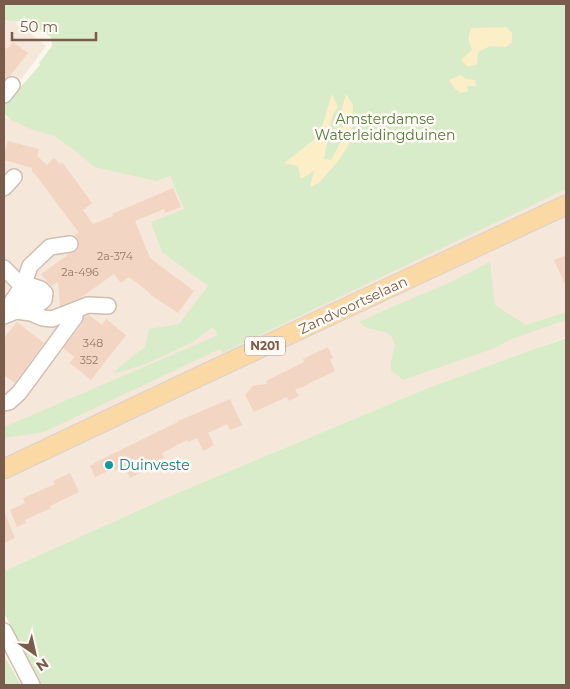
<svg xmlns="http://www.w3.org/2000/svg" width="570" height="689" font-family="Montserrat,sans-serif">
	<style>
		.residential { fill: #f5e8da }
		.green { fill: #d8ecc9 }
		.sand { fill: #fcefc7 }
		.building { fill: #f3d5c3 }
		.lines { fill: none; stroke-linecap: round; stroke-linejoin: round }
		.minor-casing { stroke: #d1beb0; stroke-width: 18 }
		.major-casing { stroke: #dad1cd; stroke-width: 21 }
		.minor { stroke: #fff; stroke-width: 15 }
		.major { stroke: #fbd9a5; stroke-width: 19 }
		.culture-dot { fill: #0f9aa8; stroke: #fffaf3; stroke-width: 2 }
		.labels { text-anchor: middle; stroke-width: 5; stroke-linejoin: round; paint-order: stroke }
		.number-label { font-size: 11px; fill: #987a6a }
		.shield { fill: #fffaf3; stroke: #a28b7f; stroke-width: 1 }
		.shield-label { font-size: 12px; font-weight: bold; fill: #7a5c4d }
		.park-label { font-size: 14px; fill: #537a41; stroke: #fffaf3 }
		.street-label { font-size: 14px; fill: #7a5c4d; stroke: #fffaf3 }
		.culture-label { font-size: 14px; fill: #0d838f; stroke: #fffaf3; text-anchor: start }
	</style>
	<rect width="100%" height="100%" fill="#fdf6ec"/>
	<g class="residential">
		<path d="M 4,12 L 46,46 L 4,102 Z"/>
		<path d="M 4,117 L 170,176 L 184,209 L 566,168 L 566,337 L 428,388 L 177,493 L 4,571 Z"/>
	</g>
	<g class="green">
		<path d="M 4,4 L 566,4 L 566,189 L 222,353 L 220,349 L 44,432 L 4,438 L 4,427 L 218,335 L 213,327 L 193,342 L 146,364 L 113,374 L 119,367 L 145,347 L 149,329 L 179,324 L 208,286 L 162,252 L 151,222 L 184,209 L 170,176 L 156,181 L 94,167 L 78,153 L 54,136 L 28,128 L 11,120 L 4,114 L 4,106 L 40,65 L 39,63 L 52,46 L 51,37 C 33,25 26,21 4,20 Z"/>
		<path d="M 490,262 L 495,305 L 526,325 L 566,312 L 566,320 L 509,340 L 495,348 L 403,380 L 391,370 L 391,361 L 395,345 L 392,337 L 387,333 L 365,327 L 359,322 L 385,310 L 451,282 Z"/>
		<path d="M 566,338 L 566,685 L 42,685 L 4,613 L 4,571 L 177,493 L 428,388 L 534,349 Z"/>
		<path d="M 4,655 L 21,685 L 4,685 Z"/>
	</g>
	<g class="sand">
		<path d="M 506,27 L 512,33 L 512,42 L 506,47 L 490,46 L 478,52 L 477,64 L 468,67 L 461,60 L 472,50 L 468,38 L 471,28 Z"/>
		<path d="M 461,75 L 466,79 L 475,80 L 476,86 L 467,86 L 468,91 L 461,93 L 455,89 L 449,80 Z"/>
		<path d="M 332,94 L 338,107 L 332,116 L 324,159 L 331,160 L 343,138 L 342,108 L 346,94 L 353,105 L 352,128 L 349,144 L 340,159 L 319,183 L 310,187 L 314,171 L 301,179 L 298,166 L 284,163 L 319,136 Z"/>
	</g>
	<g class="building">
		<path d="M 13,42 L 28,53 L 10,76 L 4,80 L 4,46 L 7,49 Z"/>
		<path d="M 8,141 L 39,149 L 37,156 L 47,165 L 54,158 L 60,164 L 62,162 L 92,203 L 83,210 L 93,224 L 113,216 L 112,214 L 173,188 L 181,207 L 165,213 L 164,209 L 135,221 L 150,258 L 194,291 L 178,313 L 151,295 L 151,294 L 129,277 L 121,283 L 114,274 L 80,298 L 60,306 L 58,282 L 51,286 L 41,274 L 69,254 L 76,251 L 79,246 L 79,243 L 78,239 L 74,235 L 79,233 L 35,174 L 32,172 L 32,168 L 4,160 L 4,149 L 5,150 Z"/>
		<path d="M 566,255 L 566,287 L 554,260 Z"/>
		<path d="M 89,315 L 102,325 L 106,319 L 126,335 L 91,380 L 70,363 L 74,357 L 63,348 L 83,323 L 84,317 Z"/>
		<path d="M 17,322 L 44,343 L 15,383 L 4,375 L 4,338 Z"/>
		<path d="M 328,347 L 333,358 L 330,359 L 335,371 L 308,384 L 304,387 L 295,389 L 299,396 L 289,401 L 287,397 L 254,412 L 245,395 L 253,386 L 257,385 L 267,384 L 266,381 L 304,362 L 303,359 Z"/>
		<path d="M 230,399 L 242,425 L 230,430 L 227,424 L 208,433 L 214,445 L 203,451 L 197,438 L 188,442 L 187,440 L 162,453 L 164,458 L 141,469 L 142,472 L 130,478 L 124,466 L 116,470 L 113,469 L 95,477 L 90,466 L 94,464 L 94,463 L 178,422 L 178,421 Z"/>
		<path d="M 70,473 L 79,492 L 50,506 L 51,508 L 25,520 L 26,523 L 17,527 L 10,510 L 25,503 L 23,498 L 55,484 L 53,481 Z"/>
		<path d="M 4,511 L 15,538 L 4,543 Z"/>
	</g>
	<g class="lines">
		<defs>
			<g id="minor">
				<path d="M 4,95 L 12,85"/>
				<path d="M 4,188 L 14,177"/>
				<path d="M 4,268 L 17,281 L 41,289 L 45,293 L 44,300 L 39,304 L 25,299 L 13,300"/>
				<path d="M 4,315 L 24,283 L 30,266 L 50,247 L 70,244"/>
				<path d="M 4,316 L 16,311 L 31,313 L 43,318 L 52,319 L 88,305 L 108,306"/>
				<path d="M 4,403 L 9,402 L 19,393 L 75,317"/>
				<path d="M 4,631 L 32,685"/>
			</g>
			<path id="major" d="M 4,469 L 198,377 L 566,205"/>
		</defs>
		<use href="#minor" class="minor-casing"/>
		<use href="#major" class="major-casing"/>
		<use href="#minor" class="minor"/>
		<use href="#major" class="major"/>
	</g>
	<circle class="culture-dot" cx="109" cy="465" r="5"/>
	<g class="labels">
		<g class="number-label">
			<text x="115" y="260">2a-374</text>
			<text x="80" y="276">2a-496</text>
			<text x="93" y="347">348</text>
			<text x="89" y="364">352</text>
		</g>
		<rect class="shield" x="245" y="336.5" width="40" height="19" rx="4"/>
		<g class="shield-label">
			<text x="265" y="350">N201</text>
		</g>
		<g class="park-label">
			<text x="385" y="124">Amsterdamse<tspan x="385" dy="16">Waterleidingduinen</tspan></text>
		</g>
		<g class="street-label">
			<text transform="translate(353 305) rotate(-25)" y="5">Zandvoortselaan</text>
		</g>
		<g class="culture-label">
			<text x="119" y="470">Duinveste</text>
		</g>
	</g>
	<rect width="570" height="689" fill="none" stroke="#7a5c4d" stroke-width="10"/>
	<g transform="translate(35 654) rotate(146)" stroke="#fffaf3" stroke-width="4" paint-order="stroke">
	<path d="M0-4L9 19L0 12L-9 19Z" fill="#7a5c4d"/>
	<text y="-8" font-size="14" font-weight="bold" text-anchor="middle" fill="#7a5c4d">N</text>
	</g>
	<path d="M12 32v8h84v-8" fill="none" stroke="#7a5c4d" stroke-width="2.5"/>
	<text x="20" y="32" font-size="15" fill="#7a5c4d" stroke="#fffaf3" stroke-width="4" paint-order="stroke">50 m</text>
</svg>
